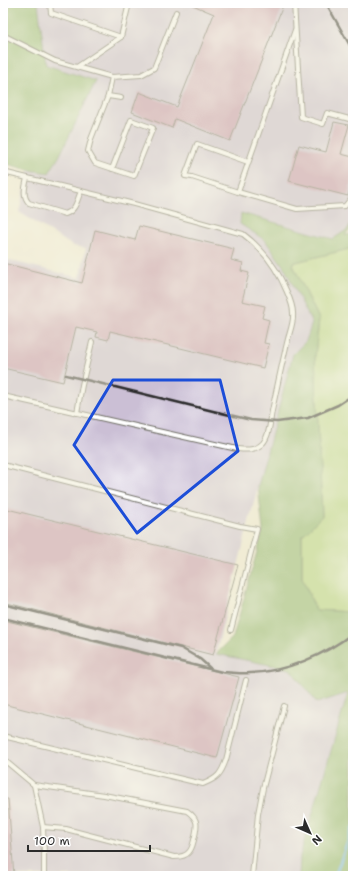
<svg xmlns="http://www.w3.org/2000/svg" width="356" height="879" viewBox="0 0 356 879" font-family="'Shantell Sans',sans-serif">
  <rect width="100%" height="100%" fill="#fff"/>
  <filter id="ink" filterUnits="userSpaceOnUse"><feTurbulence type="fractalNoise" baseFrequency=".025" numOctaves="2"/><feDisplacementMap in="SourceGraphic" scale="8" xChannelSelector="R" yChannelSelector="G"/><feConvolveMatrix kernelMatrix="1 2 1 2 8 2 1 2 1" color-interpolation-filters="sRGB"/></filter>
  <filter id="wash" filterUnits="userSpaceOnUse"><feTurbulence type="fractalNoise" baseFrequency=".012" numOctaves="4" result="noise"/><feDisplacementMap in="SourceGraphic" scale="16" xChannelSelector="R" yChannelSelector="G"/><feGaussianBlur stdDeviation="0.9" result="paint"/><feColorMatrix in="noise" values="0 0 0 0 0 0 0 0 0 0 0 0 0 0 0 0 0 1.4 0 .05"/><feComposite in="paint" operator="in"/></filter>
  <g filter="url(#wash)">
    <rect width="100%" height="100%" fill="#f1ecd5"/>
    <path fill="#cbbfd5" d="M38 3H353V219L348 229 333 239 242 213 240 224 265 240 284 267 312 323 306 341 293 354 259 482 216 653 290 669 317 703 348 692 300 856 299 876H3V259L80 278 86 248 73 246 19 212 29 170 49 173 59 157 96 81 46 65Z"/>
    <path fill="#b3d47c" stroke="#6f8054" d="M353 248V609L350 612 316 610 302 578V536L322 516 315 356 319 319 292 263Z"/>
    <g fill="#8eb66c" stroke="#5c704c">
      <path d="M3 3H38L46 65 96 81 59 157 49 173 29 170 3 163Z"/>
      <path d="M241 213 333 239 348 229 353 219V228L344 235 353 234V248L292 263 319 319 315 356 322 516 302 536V578L316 610 350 612 353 609V876H299L300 856 348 693 317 703 290 669 216 654 233 637 263 530 258 486 293 354 306 341 312 323 284 267 265 240 240 224Z"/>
    </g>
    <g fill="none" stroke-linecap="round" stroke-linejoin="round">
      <path stroke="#7cbef1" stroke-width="2.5" d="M335 876 353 827"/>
    </g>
    <g id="blocks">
      <g fill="#c696af">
        <path d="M188 3H284L230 141 175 119 172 128 132 112 139 92 177 107 214 14Z"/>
        <path d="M334 122 349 125 341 154 353 157V177L348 196 289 181 299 145 326 152Z"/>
        <path d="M139 226 234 249 231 260 243 263 241 271 249 273 242 301 265 306 262 318 269 320 264 343 269 344 263 368 110 331 108 340 96 337 97 332 76 327 63 382 3 368V263L82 283 95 230 135 240Z"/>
        <path d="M3 508 238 565 213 655 3 602Z"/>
        <path d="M3 620 239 677 217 758 3 704Z"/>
        <path d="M3 799H8L14 876H3Z"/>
      </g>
    </g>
  </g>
  <g filter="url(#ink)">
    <use href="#blocks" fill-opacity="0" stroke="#706f66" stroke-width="1"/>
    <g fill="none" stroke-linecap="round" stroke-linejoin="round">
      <defs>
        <g id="lane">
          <path d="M50 3 51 13 121 37"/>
          <path d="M294 3 301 117 323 124 327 113 353 120"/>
          <path d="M295 30 238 192 297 209 345 206 353 196"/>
          <path d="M3 35 55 61 112 77 108 96 91 139 88 151 95 163 134 176 153 128 131 120 112 169"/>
          <path d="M77 67 121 37 129 3"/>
          <path d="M112 77 141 75 154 68 176 12"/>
          <path d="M108 96 121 98"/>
          <path d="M3 172 134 204 243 234C263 249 278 270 287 292 290 299 293 306 293 313 294 322 290 331 288 339 282 363 277 387 272 411 270 421 270 435 263 443 255 451 247 450 237 449L3 396"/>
          <path d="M27 178C25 187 22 196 29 203L65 214C76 211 77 200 81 191"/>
          <path d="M238 192 192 177 185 176 197 144 248 162"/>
          <path d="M77 413 82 385 92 342"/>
          <path d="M3 465 240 526 257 529 231 630"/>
          <path d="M3 736 203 784C218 778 221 774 226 760L246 680"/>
          <path d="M3 759 34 785 43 827 44 855V876"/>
          <path d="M34 785 104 795 187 811C200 820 197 827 194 840 193 844 192 849 189 852 186 856 179 857 174 857L66 829 43 827"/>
          <path d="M252 876 258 814 263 788 284 706"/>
        </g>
      </defs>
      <use href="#lane" stroke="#706f66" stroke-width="6"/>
      <use href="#lane" stroke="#fff" stroke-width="4"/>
      <g stroke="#2b2b2b" stroke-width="2.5">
        <path d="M326 3 353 51"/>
        <path d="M66 375 213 411 251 420 277 422 308 418 338 405 353 395"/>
        <path d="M3 604 181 648 200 659 210 668"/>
        <path d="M3 618 222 672C231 672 241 674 250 673 286 672 325 655 353 633"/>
      </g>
    </g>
  </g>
  <path d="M0 0H356V879H0ZM113 380H220L238 451 137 533 74 445Z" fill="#f1ecd5" fill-opacity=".55" fill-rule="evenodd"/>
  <path fill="none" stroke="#1d4ed8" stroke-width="3" stroke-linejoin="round" d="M113 380H220L238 451 137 533 74 445Z"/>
  <rect width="356" height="879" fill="none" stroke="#fff" stroke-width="16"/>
  <g transform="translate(310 833) rotate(135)" stroke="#ffffff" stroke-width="3" paint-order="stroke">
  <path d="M0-3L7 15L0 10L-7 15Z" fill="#2b2b2b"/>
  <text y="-6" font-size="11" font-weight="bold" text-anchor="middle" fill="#2b2b2b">N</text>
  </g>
  <path d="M28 845v6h122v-6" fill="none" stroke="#2b2b2b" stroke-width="2"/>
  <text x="34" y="845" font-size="12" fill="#2b2b2b" stroke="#ffffff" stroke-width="3" paint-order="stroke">100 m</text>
</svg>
